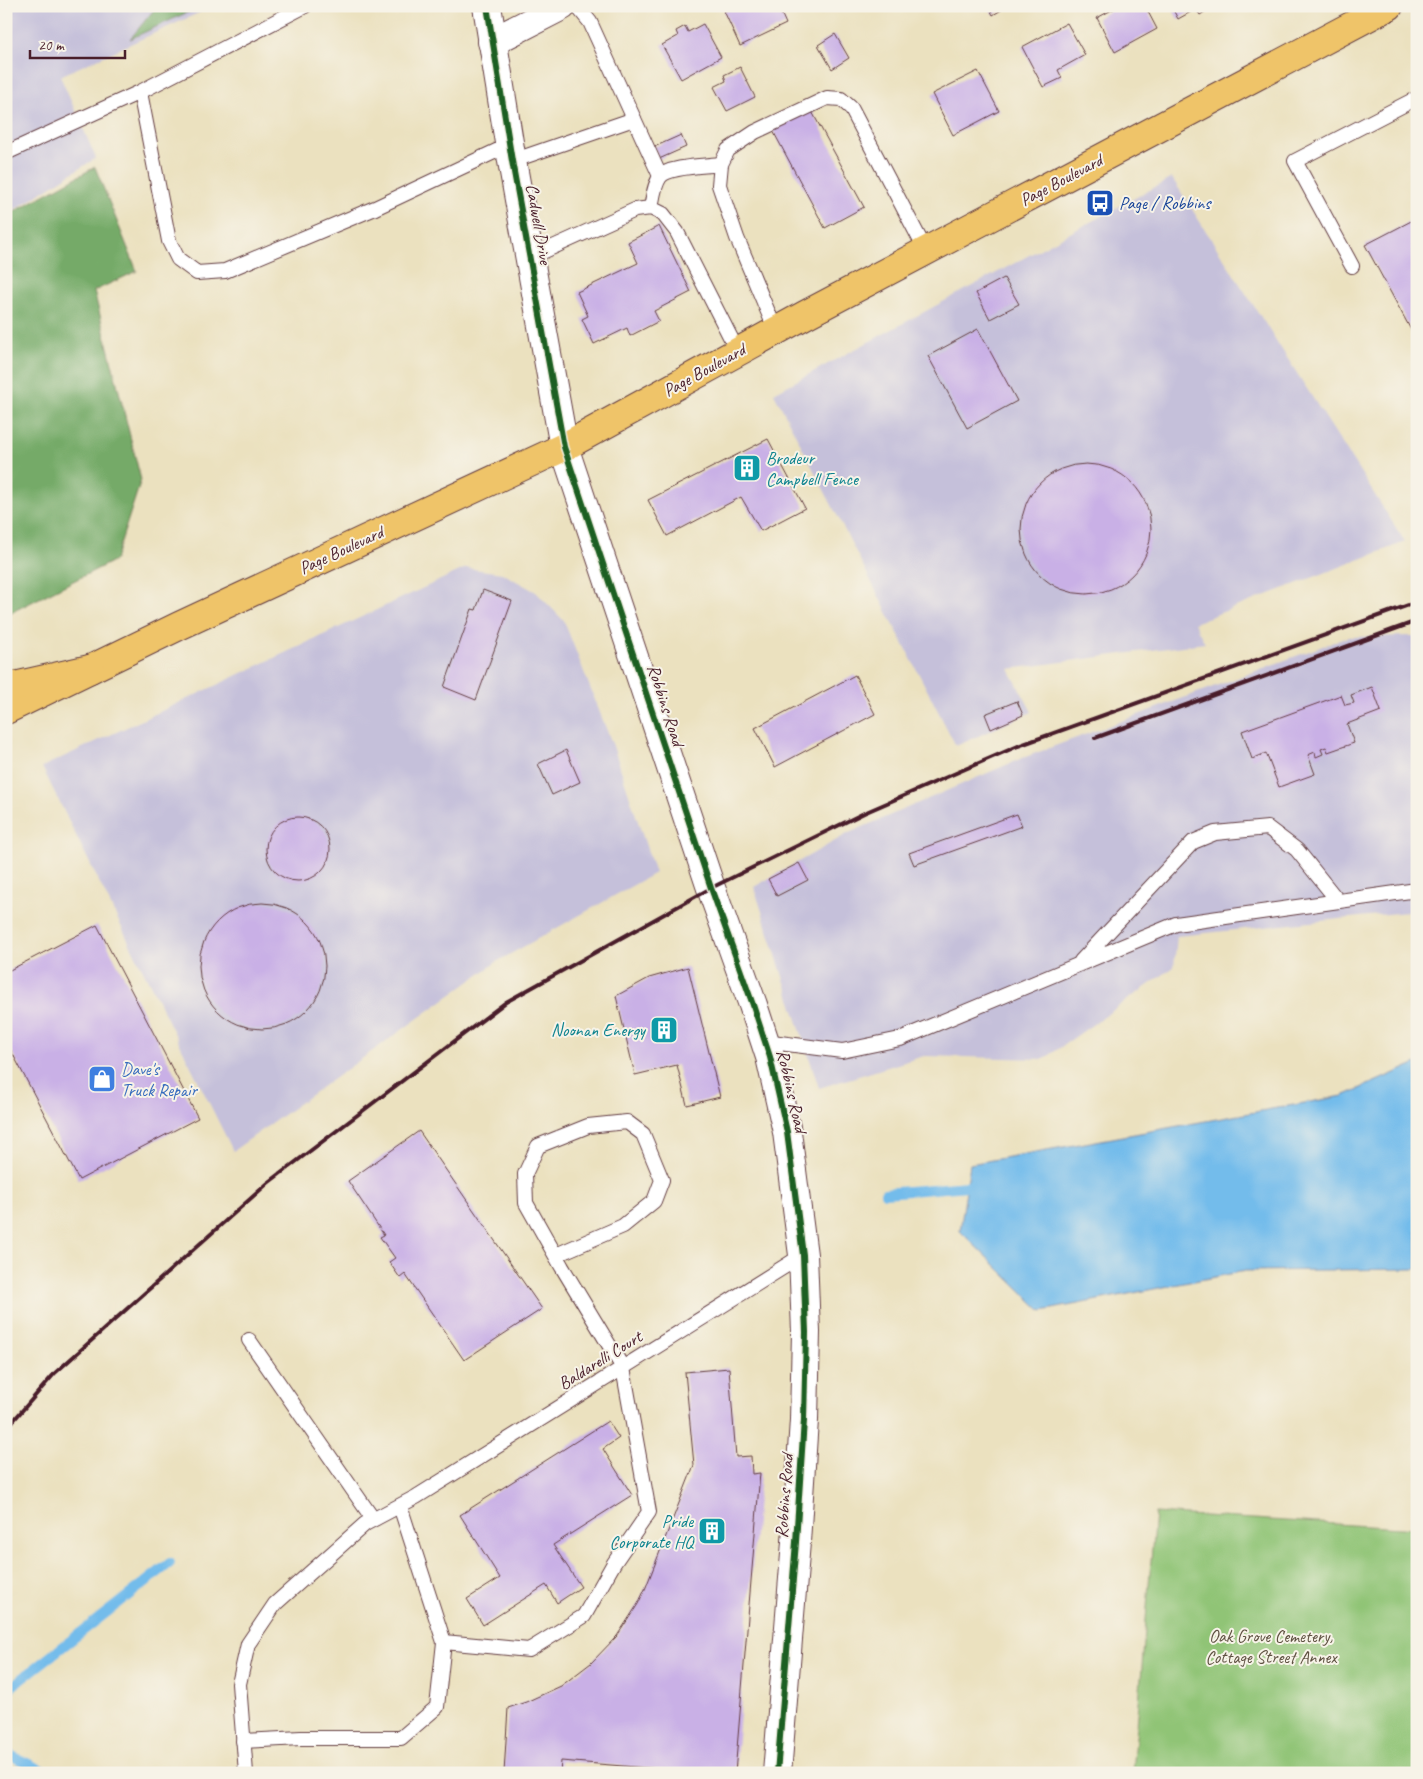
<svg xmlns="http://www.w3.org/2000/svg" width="1423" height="1779" viewBox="0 0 1423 1779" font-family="Caveat,sans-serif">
  <rect width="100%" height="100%" fill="#f7f3e8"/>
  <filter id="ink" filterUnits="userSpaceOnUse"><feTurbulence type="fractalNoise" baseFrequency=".02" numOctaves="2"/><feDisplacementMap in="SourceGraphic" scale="10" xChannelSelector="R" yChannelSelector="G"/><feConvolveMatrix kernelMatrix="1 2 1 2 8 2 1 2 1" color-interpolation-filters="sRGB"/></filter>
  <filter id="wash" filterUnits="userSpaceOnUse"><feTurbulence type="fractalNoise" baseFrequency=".0096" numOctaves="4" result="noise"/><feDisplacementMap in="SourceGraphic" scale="20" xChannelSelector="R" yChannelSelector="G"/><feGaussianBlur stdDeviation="1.12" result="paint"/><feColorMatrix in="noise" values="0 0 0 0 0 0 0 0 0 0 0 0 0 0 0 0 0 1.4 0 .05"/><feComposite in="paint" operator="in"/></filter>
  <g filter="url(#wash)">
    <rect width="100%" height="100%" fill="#ebe1bf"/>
    <g fill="#c5c0da">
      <path d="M6 6H214L60 76 96 158 6 215Z"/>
      <path d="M1172 178 1405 542 1194 623 1205 643 1009 669 1032 712 956 746 774 393Z"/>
      <path d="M466 568 502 573 536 592 564 621 613 746 655 873 498 961 233 1151 42 767Z"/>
      <path d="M1417 636V911L1177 936 1174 967 1044 1059 924 1056 819 1088 754 887 849 833 1020 759 1347 637Z"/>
    </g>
    <path fill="#90c476" stroke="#6d7250" d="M1155 1513 1417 1529V1773H1133Z"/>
    <g fill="#74aa67" stroke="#5f6449">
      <path d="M157 6H201L130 39Z"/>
      <path d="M95 167 137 271 94 291 141 480 115 560 6 615V216Z"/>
    </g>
    <path fill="#73bceb" stroke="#5e6e8b" d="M1417 1063V1269L1245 1271 1042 1311 960 1231 970 1164 1343 1096Z"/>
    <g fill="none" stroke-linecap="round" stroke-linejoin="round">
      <g stroke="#73bceb" stroke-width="10">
        <path d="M885 1193 980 1185"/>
        <path d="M6 1691 170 1563"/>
        <path d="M6 1753 48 1773"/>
      </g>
    </g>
    <g id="blocks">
      <g fill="#c9b0e6">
        <path d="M735 6H778L786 24 740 46 724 11Z"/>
        <path d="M988 6H1008L993 15Z"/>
        <path d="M1119 6H1145L1157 29 1115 52 1097 18Z"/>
        <path d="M1171 6H1204L1206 11 1200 15 1196 9 1178 19Z"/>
        <path d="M1067 23 1085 55 1058 70 1062 78 1043 87 1022 47Z"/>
        <path d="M703 24 721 57 681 79 662 45 678 36 676 31 685 26 688 32Z"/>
        <path d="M835 34 849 58 832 69 818 45Z"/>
        <path d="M740 67 755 97 727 111 714 87 726 81 724 75Z"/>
        <path d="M978 71 999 111 953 135 932 94Z"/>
        <path d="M810 108 864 207 825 228 772 129Z"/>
        <path d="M681 135 686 147 659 159 654 147Z"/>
        <path d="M1417 218V341L1365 245Z"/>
        <path d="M659 226 691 292 654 311 659 321 630 336 627 328 594 344 582 319 588 316 577 292 638 263 628 242Z"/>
        <path d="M1004 278 1019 304 990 319 976 293Z"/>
        <path d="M978 329 1017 401 967 428 928 356Z"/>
        <path d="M768 439 805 508 761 531 741 497 667 536 648 500Z"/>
        <circle cx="1086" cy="529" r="65"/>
        <path d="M483 590 512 601 476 700 444 687 472 609 476 610Z"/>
        <path d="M855 675 875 714 775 767 755 728Z"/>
        <path d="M1372 687 1381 711 1347 724 1354 743 1328 752 1326 747 1321 749 1323 754 1316 757 1315 752 1308 755 1315 774 1279 787 1266 753 1252 759 1242 731 1341 695 1345 705 1354 703 1351 695Z"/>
        <path d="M1017 701 1023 715 991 729 985 714Z"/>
        <path d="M566 750 580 782 552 795 538 764Z"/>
        <path d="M1017 814 1022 826 914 865 909 853Z"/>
        <circle cx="298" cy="849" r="32"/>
        <path d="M799 863 808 880 777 896 768 879Z"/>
        <circle cx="262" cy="966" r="63"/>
        <path d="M97 925 198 1118 79 1180 6 1041V972Z"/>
        <path d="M688 967 720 1097 687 1105 677 1065 635 1075 616 996 649 978Z"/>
        <path d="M419 1131 542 1309 464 1360 405 1274 400 1278 389 1262 395 1258 380 1237 384 1235 348 1181Z"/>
        <path d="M729 1368 736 1457 751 1456 752 1474 760 1473 735 1773H710L561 1761 560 1773H504L508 1708 526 1702 561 1686 591 1663 617 1636 638 1604 646 1587 694 1465 685 1372Z"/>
        <path d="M608 1421 619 1438 603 1449 632 1495 553 1545 581 1587 557 1603 546 1585 483 1625 467 1599 500 1578 460 1515Z"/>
      </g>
    </g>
  </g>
  <g filter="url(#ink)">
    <use href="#blocks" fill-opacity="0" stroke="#623c41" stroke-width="1"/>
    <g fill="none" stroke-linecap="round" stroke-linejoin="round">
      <defs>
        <g id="service">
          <path d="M577 6 590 22 660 176"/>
          <path d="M140 92 169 241 178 259 197 273 225 271 375 208 509 145"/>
          <path d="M6 153 140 92 305 6"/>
          <path d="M512 161 634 119"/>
          <path d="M651 208C653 198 654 185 660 177 668 166 707 166 721 164"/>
          <path d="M529 258 635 210 651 208 663 214 677 232 738 352"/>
          <path d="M1352 266 1295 161 1417 98"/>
          <path d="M776 331 737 238 719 185 721 164 728 150 755 132 827 98 841 99 851 108 926 251"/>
          <path d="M1081 961 1193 842 1215 833 1268 828 1297 850 1338 901"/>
          <path d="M764 1041 842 1051 900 1039 1176 924 1417 890"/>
          <path d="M249 1340 373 1519"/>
          <path d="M444 1642 529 1650 584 1616 614 1563 649 1512 623 1368 562 1267 526 1203 525 1174 538 1146 588 1126 627 1122 643 1134 662 1180 654 1201 623 1226 556 1255"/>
          <path d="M243 1741 301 1738H401L437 1707 444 1642 400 1506"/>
          <path d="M246 1773 239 1684 248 1644 275 1604 365 1524 416 1497 803 1255"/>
        </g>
        <path id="minor" d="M492 42 562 6"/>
        <path id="tertiary" d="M487 6 512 161 564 447 711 888 753 1005 770 1057 787 1132 803 1255 806 1332 804 1420 796 1542 777 1773"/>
        <path id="primary" d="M6 710 179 626 564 447 805 315 1389 6"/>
        <path id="motorway" d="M6 688 90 669"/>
      </defs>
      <use href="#service" stroke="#623c41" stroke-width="16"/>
      <use href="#minor" stroke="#623c41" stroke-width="30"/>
      <use href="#tertiary" stroke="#623c41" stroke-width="30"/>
      <use href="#primary" stroke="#623c41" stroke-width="30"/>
      <use href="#motorway" stroke="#623c41" stroke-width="30"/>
      <use href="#service" stroke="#fff" stroke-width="14"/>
      <use href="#minor" stroke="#fff" stroke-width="28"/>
      <use href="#tertiary" stroke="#fff" stroke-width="28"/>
      <use href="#primary" stroke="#efc469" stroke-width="28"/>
      <use href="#motorway" stroke="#efc469" stroke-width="28"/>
      <g stroke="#4a1f2b" stroke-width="4">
        <path d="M1095 738 1417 621"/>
        <path d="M6 1429 55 1373 268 1183 506 1002 711 888 864 813 1018 746 1417 602"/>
      </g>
      <defs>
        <path id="cycleway" d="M487 6 512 161 564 447 711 888 753 1005 770 1057 787 1132 803 1255 806 1332 804 1420 796 1542 777 1773"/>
      </defs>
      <use href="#cycleway" stroke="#f7f3e8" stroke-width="9"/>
      <use href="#cycleway" stroke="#1b5e20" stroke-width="6"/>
    </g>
  </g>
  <defs>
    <symbol id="bus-square" viewBox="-11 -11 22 22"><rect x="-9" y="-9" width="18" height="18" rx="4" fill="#1a4fb4" stroke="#f7f3e8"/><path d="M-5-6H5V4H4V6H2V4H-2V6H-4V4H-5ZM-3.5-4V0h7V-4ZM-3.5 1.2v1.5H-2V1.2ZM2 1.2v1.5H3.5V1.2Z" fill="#fff"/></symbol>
    <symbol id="building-square" viewBox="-11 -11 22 22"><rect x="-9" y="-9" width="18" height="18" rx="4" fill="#0f9aa8" stroke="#f7f3e8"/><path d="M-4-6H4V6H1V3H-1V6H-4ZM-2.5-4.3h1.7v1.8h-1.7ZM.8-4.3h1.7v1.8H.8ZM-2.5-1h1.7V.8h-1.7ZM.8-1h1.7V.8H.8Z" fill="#fff"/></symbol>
    <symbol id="shop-square" viewBox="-11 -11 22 22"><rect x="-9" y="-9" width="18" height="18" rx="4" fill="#3f7fe0" stroke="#f7f3e8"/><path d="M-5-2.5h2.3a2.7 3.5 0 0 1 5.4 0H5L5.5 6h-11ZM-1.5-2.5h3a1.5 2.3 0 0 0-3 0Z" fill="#fff"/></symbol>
  </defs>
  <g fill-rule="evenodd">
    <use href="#bus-square" x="1084" y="187" width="32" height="32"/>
    <use href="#building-square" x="731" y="452" width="32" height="32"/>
    <use href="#building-square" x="648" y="1014" width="32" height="32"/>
    <use href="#shop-square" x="86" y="1063" width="32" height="32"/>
    <use href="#building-square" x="696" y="1515" width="32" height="32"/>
  </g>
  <g text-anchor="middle" stroke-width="4" stroke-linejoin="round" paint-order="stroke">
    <g font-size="18" fill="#4a1f2b" stroke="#f7f3e8">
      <text transform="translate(1061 180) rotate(-28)" y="6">Page Boulevard</text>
      <text transform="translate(539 224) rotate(80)" y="6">Cadwell Drive</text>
      <text transform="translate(704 370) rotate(-29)" y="6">Page Boulevard</text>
      <text transform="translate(341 550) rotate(-25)" y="6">Page Boulevard</text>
      <text transform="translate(666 705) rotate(72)" y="6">Robbins Road</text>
      <text transform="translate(792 1091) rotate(77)" y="6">Robbins Road</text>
      <text transform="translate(600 1360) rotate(-32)" y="6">Baldarelli Court</text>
      <text transform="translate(784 1496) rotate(-86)" y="6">Robbins Road</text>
    </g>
    <g font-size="18" fill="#164399" stroke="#f7f3e8" text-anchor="start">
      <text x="1119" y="209">Page / Robbins</text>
    </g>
    <g font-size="18" fill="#0d838f" stroke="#f7f3e8" text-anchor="end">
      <text x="766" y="464" text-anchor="start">Brodeur<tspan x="766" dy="21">Campbell Fence</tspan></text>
      <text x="645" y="1036">Noonan Energy</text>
      <text x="693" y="1527">Pride<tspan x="693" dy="21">Corporate HQ</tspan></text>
    </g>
    <g font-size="18" fill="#366cbe" stroke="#f7f3e8" text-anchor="start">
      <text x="121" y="1075">Dave's<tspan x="121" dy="21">Truck Repair</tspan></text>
    </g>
    <g font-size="18" fill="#5f5142" stroke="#f7f3e8">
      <text x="1271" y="1642">Oak Grove Cemetery,<tspan x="1271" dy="21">Cottage Street Annex</tspan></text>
    </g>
  </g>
  <rect width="1423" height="1779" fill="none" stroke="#f7f3e8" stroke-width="25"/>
  <path d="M30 50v8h95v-8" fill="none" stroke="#4a1f2b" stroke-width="2.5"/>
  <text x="38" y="50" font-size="15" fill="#4a1f2b" stroke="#f7f3e8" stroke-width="4" paint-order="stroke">20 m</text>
</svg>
